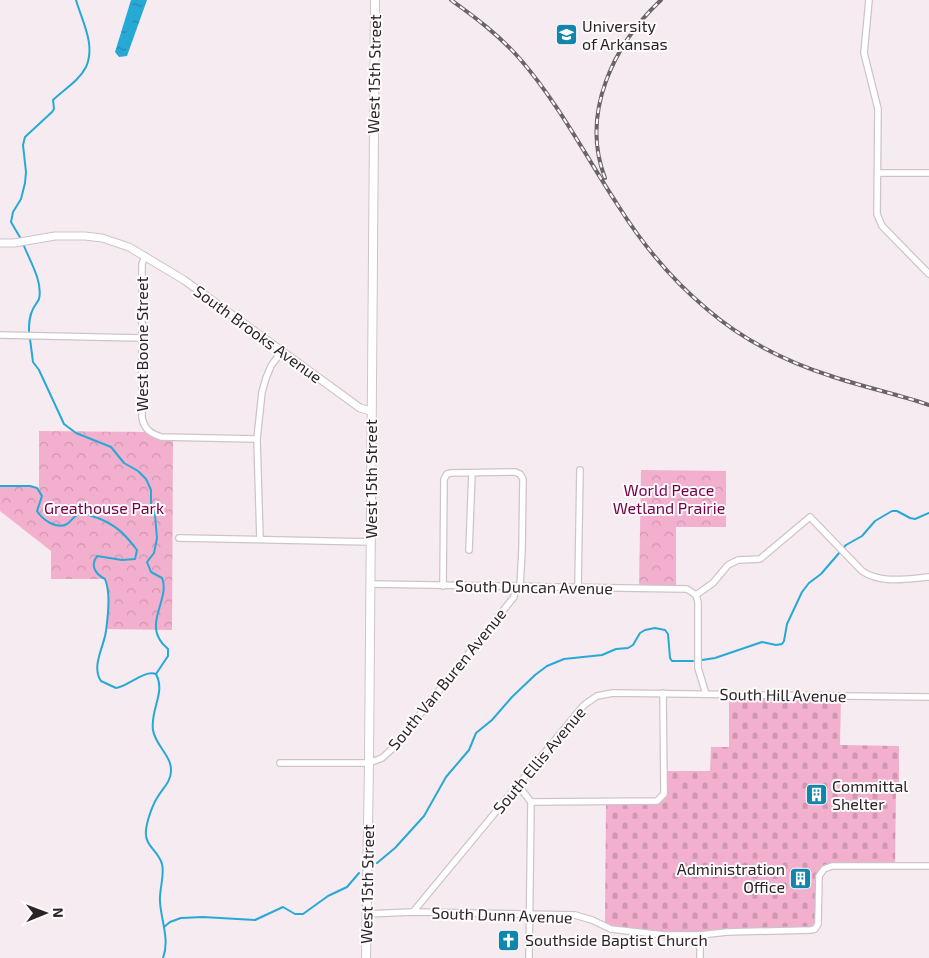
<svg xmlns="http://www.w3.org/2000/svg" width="929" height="958" viewBox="0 0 929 958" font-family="'Exo 2',sans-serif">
  <defs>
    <pattern id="forest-crowns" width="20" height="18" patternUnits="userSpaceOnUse" patternTransform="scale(1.25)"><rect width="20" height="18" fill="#f2b0ce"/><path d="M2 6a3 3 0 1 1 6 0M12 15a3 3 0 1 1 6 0" fill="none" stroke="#d097b1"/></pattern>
    <pattern id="cemetery-stones" width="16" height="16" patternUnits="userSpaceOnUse" patternTransform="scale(1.25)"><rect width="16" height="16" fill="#f2b0ce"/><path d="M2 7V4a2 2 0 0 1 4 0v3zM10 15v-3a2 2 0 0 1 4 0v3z" fill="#d097b1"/></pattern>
    <pattern id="water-ripples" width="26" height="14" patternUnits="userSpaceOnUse" patternTransform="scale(1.25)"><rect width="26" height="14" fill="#27a9d6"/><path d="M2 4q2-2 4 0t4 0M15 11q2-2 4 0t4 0" fill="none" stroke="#2289ae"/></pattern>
  </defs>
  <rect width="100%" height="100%" fill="#f6ebf0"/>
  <g fill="url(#forest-crowns)">
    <path d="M39 431 147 432 173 437 172 630 106 629 108 594 105 579H51V551L0 511V486H30L39 488Z"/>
    <path d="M641 470 726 471V527H676V589L639 588Z"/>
  </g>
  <path fill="url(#cemetery-stones)" d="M729 694 841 696 840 745 899 746V786L896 787 895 866H832L820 872 817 927 677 935 605 926 606 802 661 798 664 771H710L711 747H729Z"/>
  <path fill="url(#water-ripples)" d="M131 0H147L127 56 119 57 115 52Z"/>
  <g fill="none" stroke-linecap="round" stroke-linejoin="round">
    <g stroke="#27a9d6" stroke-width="2">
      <path d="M21 239 11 222 13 212 21 199 25 183 26 172 23 145 25 137 52 112 54 109 53 100C63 90 79 81 86 67 96 45 82 21 76 0"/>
      <path d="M24 246C30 261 43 282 39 299 37 303 35 305 33 309 29 316 29 324 29 332"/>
      <path d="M30 339 33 362 39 370 64 424 76 433 111 447 124 463 138 471 146 479 151 490V505L155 515 157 538 154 553 147 562 151 572 162 578C170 597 147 620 160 640 162 644 165 646 168 649V656L156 674C166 693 150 709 153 730 155 745 172 756 171 771 171 782 162 789 157 798 152 806 147 821 146 830 144 846 158 850 162 864 165 876 159 889 160 902 161 920 170 940 163 958"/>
      <path d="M0 486H30L37 488 42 496 37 511C42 519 56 530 67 524 73 520 75 513 83 513 87 514 93 517 98 518 117 526 124 533 137 550L135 559 122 560 97 556C90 565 95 574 105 579 111 594 108 616 106 631 104 647 91 666 101 681L116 688C129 686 143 670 156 674"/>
      <path d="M702 660 715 658 762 642 776 645 782 644 784 641 787 624 802 592 809 583 821 574 846 545 862 536 875 521 892 511H897L910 518 915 519 929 513"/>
      <path d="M377 863 395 848 424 816 446 777 469 750 476 733 492 720 512 697 535 675 547 666 564 659 602 655 616 649 628 648 633 645 640 633 645 630 655 628 665 630 668 634 670 658 672 661H693"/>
      <path d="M164 927 170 922 181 918 203 917 255 920 283 907 295 914H303L328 896 347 887 359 873"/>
    </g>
    <defs>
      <g id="minor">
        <path d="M869 0 864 53 878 109 877 214 882 226 929 274"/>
        <path d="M878 173H929"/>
        <path d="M145 256 142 264V418C145 430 150 433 161 437L257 439"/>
        <path d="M0 335 141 338"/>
        <path d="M179 538 371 542"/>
        <path d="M260 539 257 439 262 392 266 378 271 366 281 352"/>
        <path d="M469 550 472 473"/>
        <path d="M371 584 687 589 696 595"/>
        <path d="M443 586 444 479 447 474 451 473 515 472 520 474 523 479 522 550 520 587"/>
        <path d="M578 587 580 470"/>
        <path d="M696 595 713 583 728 565 738 560 760 559 810 517 862 571C881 584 907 579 929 577"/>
        <path d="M696 595 698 602V668L706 694"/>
        <path d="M280 763H369L382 758 392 749 514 597 515 587"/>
        <path d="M518 785 531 802 657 801 664 794V789L663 693"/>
        <path d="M413 912 584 705 597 696 613 693 929 697"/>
        <path d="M366 914 413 912 575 915 592 920 611 929 664 935H700L727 932 811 930 815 929 818 924 819 876 824 869 832 866H929"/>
        <path d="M529 958 531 802"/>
        <path d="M700 958V935"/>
      </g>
      <path id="tertiary" d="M0 243H14L55 236H85L102 238 129 247 184 280 360 408 371 411"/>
      <path id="secondary" d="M366 958 369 763 375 0"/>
    </defs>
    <use href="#minor" stroke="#cec4c8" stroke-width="8"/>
    <use href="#tertiary" stroke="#cec4c8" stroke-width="9"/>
    <use href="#secondary" stroke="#cec4c8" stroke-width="10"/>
    <use href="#minor" stroke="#fff" stroke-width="5.5"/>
    <use href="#tertiary" stroke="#fff" stroke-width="7"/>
    <use href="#secondary" stroke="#fff" stroke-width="8"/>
    <defs>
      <g id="rail">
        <path d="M451 0C476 18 500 36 520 59 559 104 586 157 619 207 643 245 673 281 708 310 743 340 787 362 831 376 863 387 897 394 929 405"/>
        <path d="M605 178C580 113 614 44 661 0"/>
      </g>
    </defs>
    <use href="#rail" stroke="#6b6467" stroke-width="4"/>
    <use href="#rail" stroke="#fffbfc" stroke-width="2" stroke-dasharray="5.5" stroke-linecap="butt"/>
  </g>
  <defs>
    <symbol id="university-square" viewBox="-11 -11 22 22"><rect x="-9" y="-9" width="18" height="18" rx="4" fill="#1185ab" stroke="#fffbfc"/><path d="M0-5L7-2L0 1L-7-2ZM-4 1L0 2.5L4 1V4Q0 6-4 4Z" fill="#fff"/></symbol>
    <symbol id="building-square" viewBox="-11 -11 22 22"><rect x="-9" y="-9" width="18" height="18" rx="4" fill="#1185ab" stroke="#fffbfc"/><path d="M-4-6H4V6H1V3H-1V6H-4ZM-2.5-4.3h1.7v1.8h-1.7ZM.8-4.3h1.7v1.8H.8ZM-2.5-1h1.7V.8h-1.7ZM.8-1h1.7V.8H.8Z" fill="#fff"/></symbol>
    <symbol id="church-square" viewBox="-11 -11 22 22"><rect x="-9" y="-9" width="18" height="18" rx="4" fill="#1185ab" stroke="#fffbfc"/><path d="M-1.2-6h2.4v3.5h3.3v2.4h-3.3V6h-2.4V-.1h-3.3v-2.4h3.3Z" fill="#fff"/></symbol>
  </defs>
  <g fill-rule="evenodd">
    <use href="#university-square" x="554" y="22" width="25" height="25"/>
    <use href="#building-square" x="804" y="782" width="25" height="25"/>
    <use href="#building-square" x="788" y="866" width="25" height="25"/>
    <use href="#church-square" x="496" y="928" width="25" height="25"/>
  </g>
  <g text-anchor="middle" stroke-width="4" stroke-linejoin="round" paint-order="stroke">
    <g font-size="16" fill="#292527" stroke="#fffbfc" text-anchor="start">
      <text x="582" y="32">University<tspan x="582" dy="18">of Arkansas</tspan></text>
      <text x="832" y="792">Committal<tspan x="832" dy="18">Shelter</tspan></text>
      <text x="785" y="875" text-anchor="end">Administration<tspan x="785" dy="18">Office</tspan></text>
      <text x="525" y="946">Southside Baptist Church</text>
    </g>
    <g font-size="16" fill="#292527" stroke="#fffbfc">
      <text transform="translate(374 74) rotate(-89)" y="6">West 15th Street</text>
      <text transform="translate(258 334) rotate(36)" y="6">South Brooks Avenue</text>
      <text transform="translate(142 344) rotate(-90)" y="6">West Boone Street</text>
      <text transform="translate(371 479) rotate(-90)" y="6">West 15th Street</text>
      <text transform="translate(534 587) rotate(1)" y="6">South Duncan Avenue</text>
      <text transform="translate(447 679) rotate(-51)" y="6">South Van Buren Avenue</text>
      <text transform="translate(783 695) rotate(1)" y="6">South Hill Avenue</text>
      <text transform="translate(539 760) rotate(-50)" y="6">South Ellis Avenue</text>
      <text transform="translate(367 884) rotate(-89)" y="6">West 15th Street</text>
      <text transform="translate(502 915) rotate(2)" y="6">South Dunn Avenue</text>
    </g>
    <g font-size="16" fill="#730049" stroke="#fffbfc">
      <text x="669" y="496">World Peace<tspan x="669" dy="18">Wetland Prairie</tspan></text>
      <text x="104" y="514">Greathouse Park</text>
    </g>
  </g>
  <g transform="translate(45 913) rotate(89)" stroke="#fffbfc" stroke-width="4" paint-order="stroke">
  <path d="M0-4L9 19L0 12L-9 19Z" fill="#292527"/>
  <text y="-8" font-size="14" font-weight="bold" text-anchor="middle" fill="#292527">N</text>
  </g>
</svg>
